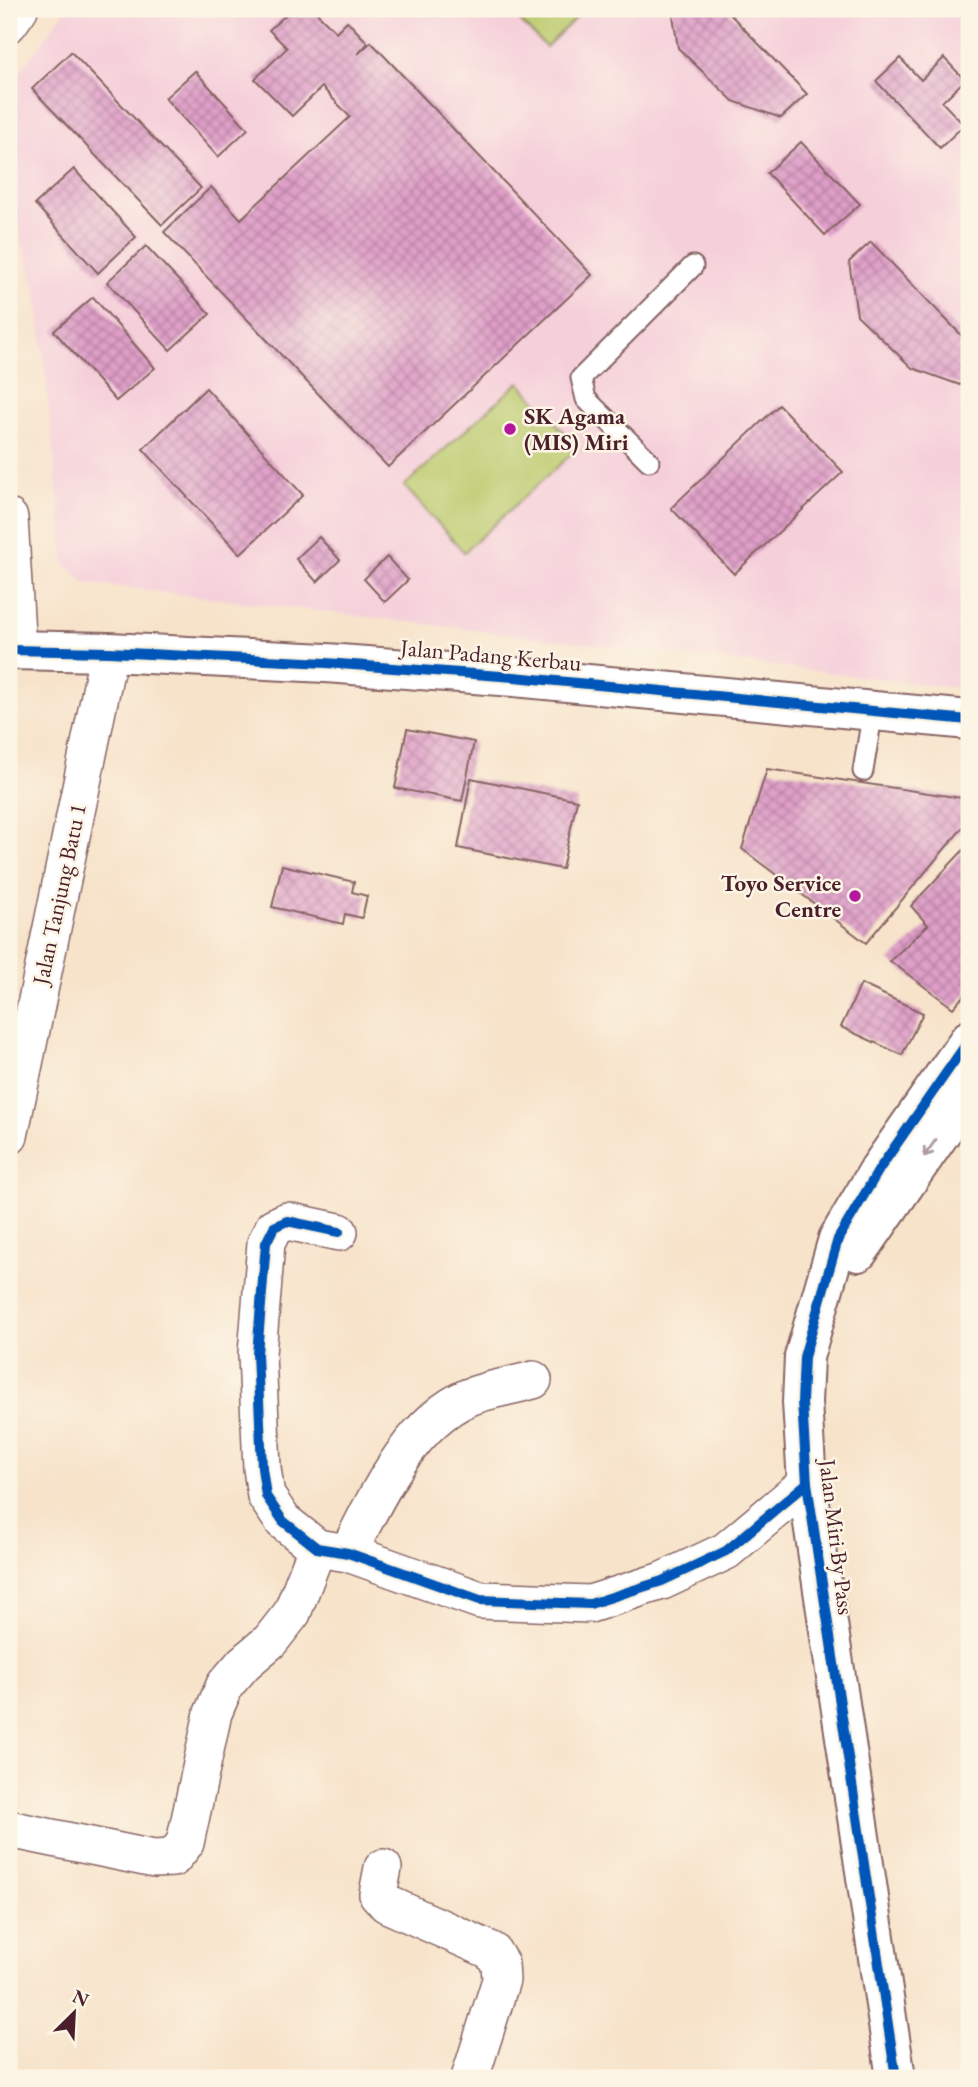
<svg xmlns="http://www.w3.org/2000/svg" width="978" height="2087" viewBox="0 0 978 2087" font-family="'EB Garamond',serif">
  <defs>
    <pattern id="building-cross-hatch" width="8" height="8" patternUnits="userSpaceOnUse" patternTransform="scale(1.75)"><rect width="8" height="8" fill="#df9fc8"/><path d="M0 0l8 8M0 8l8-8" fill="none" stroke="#b781a3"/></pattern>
  </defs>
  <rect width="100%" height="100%" fill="#fcf5e5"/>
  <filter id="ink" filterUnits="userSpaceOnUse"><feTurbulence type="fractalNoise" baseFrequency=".0143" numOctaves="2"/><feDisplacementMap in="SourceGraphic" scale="14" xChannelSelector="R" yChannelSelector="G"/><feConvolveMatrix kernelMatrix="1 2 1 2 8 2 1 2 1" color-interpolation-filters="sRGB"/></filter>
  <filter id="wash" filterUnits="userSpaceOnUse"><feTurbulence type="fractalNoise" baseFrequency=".00686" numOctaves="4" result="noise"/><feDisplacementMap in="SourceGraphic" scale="28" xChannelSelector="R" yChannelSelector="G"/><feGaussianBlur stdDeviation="1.57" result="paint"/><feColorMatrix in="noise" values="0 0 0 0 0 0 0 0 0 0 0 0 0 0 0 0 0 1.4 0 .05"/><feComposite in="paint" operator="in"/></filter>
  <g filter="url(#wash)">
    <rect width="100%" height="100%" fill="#f7e3ca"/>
    <path fill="#f5cfda" d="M66 9H969V153L957 209 969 223V660L966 689 85 583 65 564 37 295 9 196V87Z"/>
    <g fill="#bccb6e" stroke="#83754c" stroke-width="2">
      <path d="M508 9H585L546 47Z"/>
      <path d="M519 382 578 448 464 552 404 486Z"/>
    </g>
    <g id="blocks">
      <g fill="url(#building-cross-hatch)">
        <path d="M292 9H313L336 32 347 21 368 43 358 54 371 42 592 275 388 467 164 232 211 187 241 219 350 117 322 87 292 116 255 79 287 48 269 30Z"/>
        <path d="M672 9H725L807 94 781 118 733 101 678 48Z"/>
        <path d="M71 52 201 188 162 225 32 89Z"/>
        <path d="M900 58 921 80 944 58 965 80 942 102 964 125 940 148 876 81Z"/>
        <path d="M195 71 248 129 218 157 165 98Z"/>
        <path d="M801 142 860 204 825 235 767 173Z"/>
        <path d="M74 169 136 237 98 273 35 204Z"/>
        <path d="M871 242 969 343V377L960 385 912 368 857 315 849 262Z"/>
        <path d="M146 246 210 314 170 350 107 282Z"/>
        <path d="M93 297 155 368 116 401 54 331Z"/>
        <path d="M206 388 303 495 240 554 143 449Z"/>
        <path d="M779 405 843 472 734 574 671 508Z"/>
        <path d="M319 537 340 560 317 582 296 559Z"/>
        <path d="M387 557 408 580 385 602 364 579Z"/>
        <path d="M407 729 474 742 462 801 395 788Z"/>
        <path d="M767 769 969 799V820L866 943 742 849Z"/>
        <path d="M471 778 577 800 562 869 458 848Z"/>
        <path d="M969 844V990L953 1008 890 961 928 925 911 906Z"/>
        <path d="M282 865 354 882 352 892 367 896 362 918 345 914 343 924 272 907Z"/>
        <path d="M861 984 923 1013 902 1055 841 1027Z"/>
      </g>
    </g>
  </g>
  <g filter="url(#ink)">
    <use href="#blocks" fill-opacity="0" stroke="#876463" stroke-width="2"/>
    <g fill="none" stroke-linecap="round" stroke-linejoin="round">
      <defs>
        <g id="service">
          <path d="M649 461 586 399 581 378 693 266"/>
          <path d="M863 771 873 710"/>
        </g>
        <g id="minor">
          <path d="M9 23 19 9"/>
          <path d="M9 518 17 650"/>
          <path d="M9 1136 109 652"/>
          <path d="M339 1232 287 1221 274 1227 266 1243 257 1354 262 1468 266 1496 283 1521 317 1548 348 1553 480 1600 590 1604 662 1581 726 1551 807 1483"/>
          <path d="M348 1553C376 1498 410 1422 469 1397 489 1389 512 1386 533 1380"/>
          <path d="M9 1829 154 1859 173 1858 185 1843 213 1713 225 1685 244 1663 270 1641 292 1613 317 1548"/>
          <path d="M383 1868 378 1894 387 1904 492 1951 500 1964 501 1980 470 2078"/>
        </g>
        <g id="tertiary">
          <path d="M9 650 109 652 326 663 514 677 969 720"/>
          <path d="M858 1252 969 1092"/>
          <path d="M896 2078 807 1483 802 1402 804 1357 838 1239 880 1168 969 1040"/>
        </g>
      </defs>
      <use href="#service" stroke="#876463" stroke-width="23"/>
      <use href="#minor" stroke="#876463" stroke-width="40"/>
      <use href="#tertiary" stroke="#876463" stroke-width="42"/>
      <use href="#service" stroke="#fff" stroke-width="19"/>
      <use href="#minor" stroke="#fff" stroke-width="37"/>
      <use href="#tertiary" stroke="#fff" stroke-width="38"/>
      <defs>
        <g id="cycleway">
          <path d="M9 650 109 652 326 663 514 677 969 720"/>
          <path d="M339 1232 287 1221 274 1227 266 1243 257 1354 262 1468 266 1496 283 1521 317 1548 348 1553 480 1600 590 1604 662 1581 726 1551 807 1483"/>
          <path d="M896 2078 807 1483 802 1402 804 1357 838 1239 880 1168 969 1040"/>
        </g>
      </defs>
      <use href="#cycleway" stroke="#fcf5e5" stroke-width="15"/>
      <use href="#cycleway" stroke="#0057b8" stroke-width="10"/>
    </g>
    <defs><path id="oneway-shaft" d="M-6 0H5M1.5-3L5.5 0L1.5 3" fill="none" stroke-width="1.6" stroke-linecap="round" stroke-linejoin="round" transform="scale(1.75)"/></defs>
    <use stroke="#ae9aa0" href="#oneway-shaft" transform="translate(930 1148) rotate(125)"/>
  </g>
  <g fill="#b5179e" stroke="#fcf5e5" stroke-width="2.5">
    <circle cx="510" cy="429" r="7"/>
    <circle cx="855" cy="896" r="7"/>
  </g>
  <g text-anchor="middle" stroke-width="5" stroke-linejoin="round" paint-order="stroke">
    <g font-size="23" font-weight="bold" fill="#4a1f2b" stroke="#fcf5e5" text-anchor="start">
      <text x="524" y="424">SK Agama<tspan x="524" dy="26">(MIS) Miri</tspan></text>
      <text x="841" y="891" text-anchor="end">Toyo Service<tspan x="841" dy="26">Centre</tspan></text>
    </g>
    <g font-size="23" fill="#4a1f2b" stroke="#fcf5e5">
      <text transform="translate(491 655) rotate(5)" y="8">Jalan Padang Kerbau</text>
      <text transform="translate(59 894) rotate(-78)" y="8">Jalan Tanjung Batu 1</text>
      <text transform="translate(837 1537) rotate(83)" y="8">Jalan Miri By Pass</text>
    </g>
  </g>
  <rect width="978" height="2087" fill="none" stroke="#fcf5e5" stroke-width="35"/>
  <g transform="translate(74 2013) rotate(24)" stroke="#fcf5e5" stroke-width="5" paint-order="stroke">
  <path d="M0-5L12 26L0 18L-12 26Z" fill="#4a1f2b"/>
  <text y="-10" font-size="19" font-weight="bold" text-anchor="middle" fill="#4a1f2b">N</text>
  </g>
</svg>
